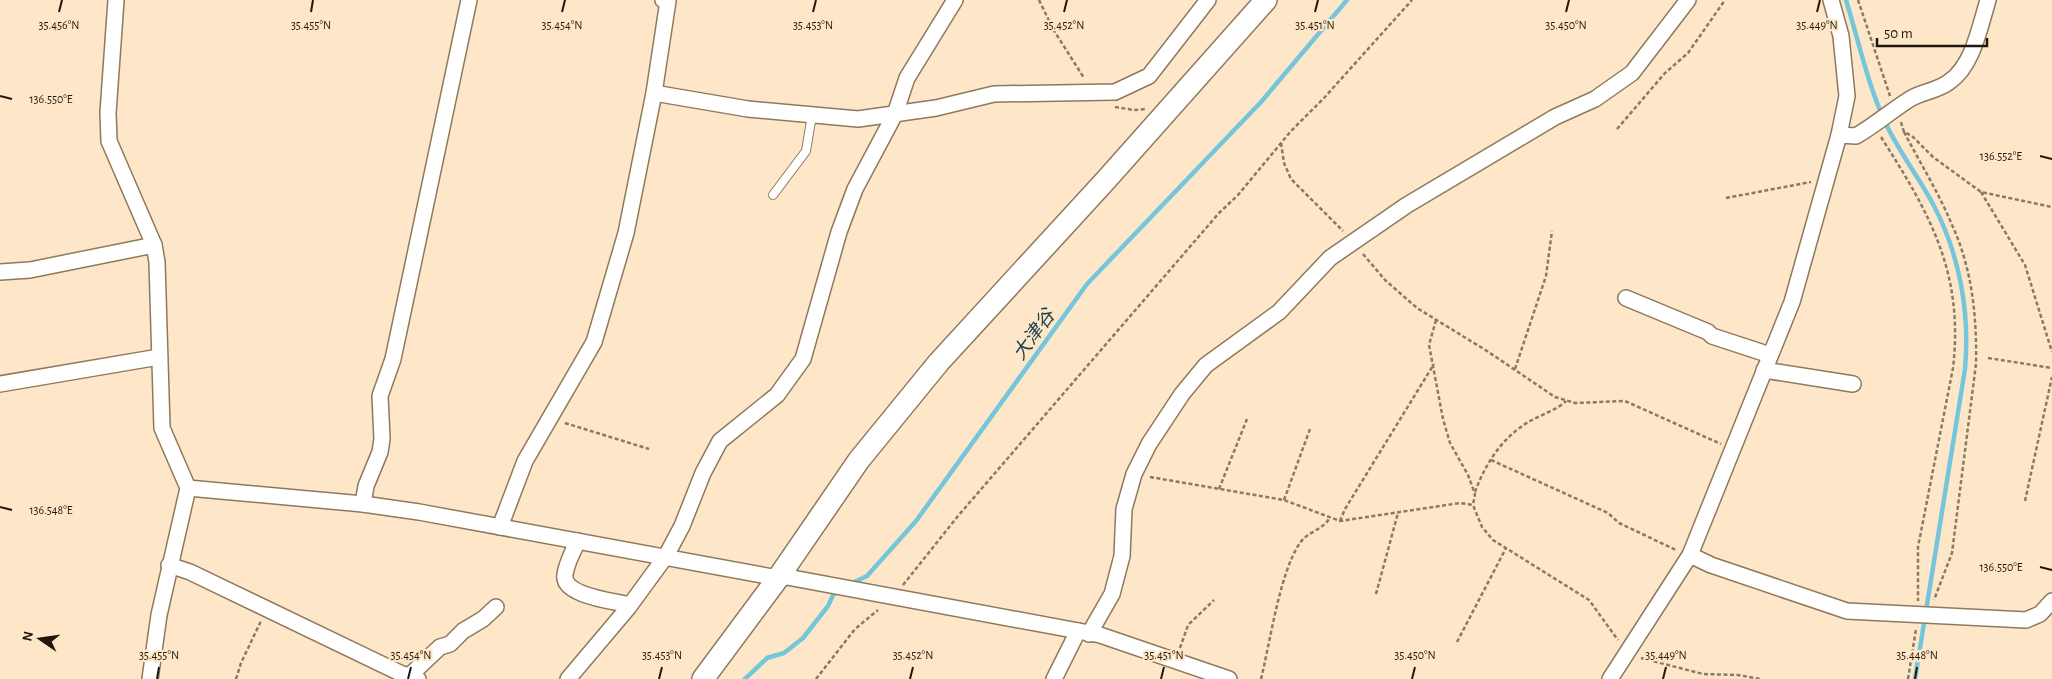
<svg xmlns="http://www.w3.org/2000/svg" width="2052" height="679" viewBox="0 0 2052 679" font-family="'Alegreya Sans','Noto Sans JP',sans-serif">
  <rect width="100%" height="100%" fill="#fee7c8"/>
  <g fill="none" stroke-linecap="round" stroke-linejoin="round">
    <g stroke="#75c5db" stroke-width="4.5">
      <path d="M1846 0C1859 42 1868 87 1887 126 1900 153 1919 178 1933 204 1960 255 1970 313 1965 369L1915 679"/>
      <path d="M848 585 867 576 916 521 1087 284 1261 102 1347 0"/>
      <path d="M745 679 767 658 784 653 803 638 828 606 833 595 840 590"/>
    </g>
    <defs>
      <path id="lane" d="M773 195 806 151 812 115"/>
      <g id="street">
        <path d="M116 0 108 113 109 141 154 245 157 262 162 428 188 488 159 615 150 679"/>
        <path d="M654 93 748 109 858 119 936 108 994 94 1115 92 1149 76 1208 0"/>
        <path d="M1839 135 1856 136C1875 125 1891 111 1910 99 1921 92 1937 91 1949 82 1973 66 1980 26 1988 0"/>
        <path d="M0 272 30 270 154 245"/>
        <path d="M1626 298 1708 332 1712 336 1770 355"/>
        <path d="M1764 370 1853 384"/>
        <path d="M0 384 159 357"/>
        <path d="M188 488 363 504 419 512 778 578 787 577 1100 635 1229 679"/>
        <path d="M363 504 366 486 380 452 382 439 380 396 393 359 469 0"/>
        <path d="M500 527 525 461 594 342 626 233 654 93 668 1 663 0"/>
        <path d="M578 541C573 551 567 562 565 574 561 596 614 601 630 605"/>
        <path d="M1690 555 1711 565 1847 611 2026 620 2040 614 2052 601"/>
        <path d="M169 565 190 572 400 673 418 679"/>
        <path d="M1089 634 1112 594 1122 556 1124 509 1134 474 1149 444 1182 394 1206 365 1279 312 1330 258 1407 205 1555 117 1595 99 1632 73 1688 0"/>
        <path d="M406 679 440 647 450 644 463 631 483 619 496 607"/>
        <path d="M568 679 628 608 666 556 682 526 703 473 720 441 777 395 803 359 839 232 855 189 895 114 907 78 955 0"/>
        <path d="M1054 679 1078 631"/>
        <path d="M1610 679 1690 555 1792 302 1839 135 1847 96 1841 36 1831 0"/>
      </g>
      <path id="secondary" d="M703 679 778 578 859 460 939 362 1106 180 1266 0"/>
    </defs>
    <use href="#lane" stroke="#8e795d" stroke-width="10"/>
    <use href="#street" stroke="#8e795d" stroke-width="18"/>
    <use href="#secondary" stroke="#8e795d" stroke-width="24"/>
    <g stroke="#897a65" stroke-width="2.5" stroke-dasharray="4 2.5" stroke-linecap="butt">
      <path d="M1039 0 1053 29 1084 78"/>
      <path d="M1858 0 1890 96"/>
      <path d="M1115 107 1134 110 1146 109"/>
      <path d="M1901 122 1904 132 1912 136 1933 157 1981 192 2052 207"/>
      <path d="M1617 129 1665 73 1688 53 1725 0"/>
      <path d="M1904 132C1920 163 1939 193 1952 225 1972 268 1977 317 1976 364L1952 553 1934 600"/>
      <path d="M1881 137C1930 214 1964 273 1953 368L1918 547V601"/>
      <path d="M1281 143 1284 163 1291 179 1343 231"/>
      <path d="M1981 192 2025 265 2052 352"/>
      <path d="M1726 198 1811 182"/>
      <path d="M1363 254 1385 280 1417 308 1487 351 1555 397 1575 403 1625 401 1721 444"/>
      <path d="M1436 320 1429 345 1443 419 1450 443 1468 475 1475 494 1473 505"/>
      <path d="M1988 358 2052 368"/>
      <path d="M1515 369 1546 276 1552 231"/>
      <path d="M565 423 649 449"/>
      <path d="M1491 460 1608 513 1619 523 1676 550"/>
      <path d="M1150 477 1284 500 1340 521 1460 503 1473 505 1482 527 1493 540 1589 600 1618 640"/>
      <path d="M1219 489 1247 419"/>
      <path d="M1475 492C1486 462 1504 435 1532 420 1543 414 1558 409 1566 401"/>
      <path d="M1284 500 1310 429"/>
      <path d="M2025 501 2052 377"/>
      <path d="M1340 521 1345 509 1434 364"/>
      <path d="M903 585 958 516 1219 213 1238 195 1291 131 1324 98 1412 0"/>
      <path d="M1376 594 1398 513"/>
      <path d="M1457 642 1506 548"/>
      <path d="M1180 648 1188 625 1214 600"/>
      <path d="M1641 658 1703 674 1738 675 1760 679"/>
      <path d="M236 679 241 663 261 621"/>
      <path d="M816 679 855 629 878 610"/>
      <path d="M1261 679C1270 643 1280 571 1300 543 1307 532 1322 530 1329 519"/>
      <path d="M1908 679 1916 629"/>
    </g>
    <use href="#lane" stroke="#fff" stroke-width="8"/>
    <use href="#street" stroke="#fff" stroke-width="15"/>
    <use href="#secondary" stroke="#fff" stroke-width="21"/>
  </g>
  <path fill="none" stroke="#20180d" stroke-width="2" d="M59 12 62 0M311 12 313 0M562 12 565 0M813 12 816 0M1064 12 1067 0M1315 12 1318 0M1566 12 1569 0M1817 12 1820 0M0 96 12 99M2040 156 2052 159M0 507 12 510M2040 567 2052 570M157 679 159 667M408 679 411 667M659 679 662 667M910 679 913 667M1161 679 1164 667M1412 679 1415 667M1663 679 1666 667M1915 679 1917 667"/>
  <g text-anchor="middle" stroke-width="4.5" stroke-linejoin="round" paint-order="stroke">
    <g font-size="19" font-style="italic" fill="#1c414b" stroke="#fee7c8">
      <text transform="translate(1033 334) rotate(-54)" y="7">大津谷</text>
    </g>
  </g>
  <g font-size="12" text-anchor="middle" fill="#20180d" stroke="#fee7c8" stroke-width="4.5" stroke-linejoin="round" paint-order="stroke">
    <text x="59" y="29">35.456°N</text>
    <text x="311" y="29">35.455°N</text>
    <text x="562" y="29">35.454°N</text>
    <text x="813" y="29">35.453°N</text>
    <text x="1064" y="29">35.452°N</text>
    <text x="1566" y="29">35.450°N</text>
    <text x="1817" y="29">35.449°N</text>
    <text x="1315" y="29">35.451°N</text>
    <text x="51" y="103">136.550°E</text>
    <text x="2001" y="160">136.552°E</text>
    <text x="51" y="514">136.548°E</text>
    <text x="2001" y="571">136.550°E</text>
    <text x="159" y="659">35.455°N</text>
    <text x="411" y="659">35.454°N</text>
    <text x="662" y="659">35.453°N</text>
    <text x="913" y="659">35.452°N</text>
    <text x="1164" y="659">35.451°N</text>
    <text x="1415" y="659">35.450°N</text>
    <text x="1666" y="659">35.449°N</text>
    <text x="1917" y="659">35.448°N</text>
  </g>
  <g transform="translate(40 639) rotate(283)" stroke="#fee7c8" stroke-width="4" paint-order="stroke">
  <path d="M0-4L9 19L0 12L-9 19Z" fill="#20180d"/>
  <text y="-8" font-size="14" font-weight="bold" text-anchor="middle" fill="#20180d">N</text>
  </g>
  <path d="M1877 38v8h110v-8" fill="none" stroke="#20180d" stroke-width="2.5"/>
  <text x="1884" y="38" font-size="15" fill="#20180d" stroke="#fee7c8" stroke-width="4" paint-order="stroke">50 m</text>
</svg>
